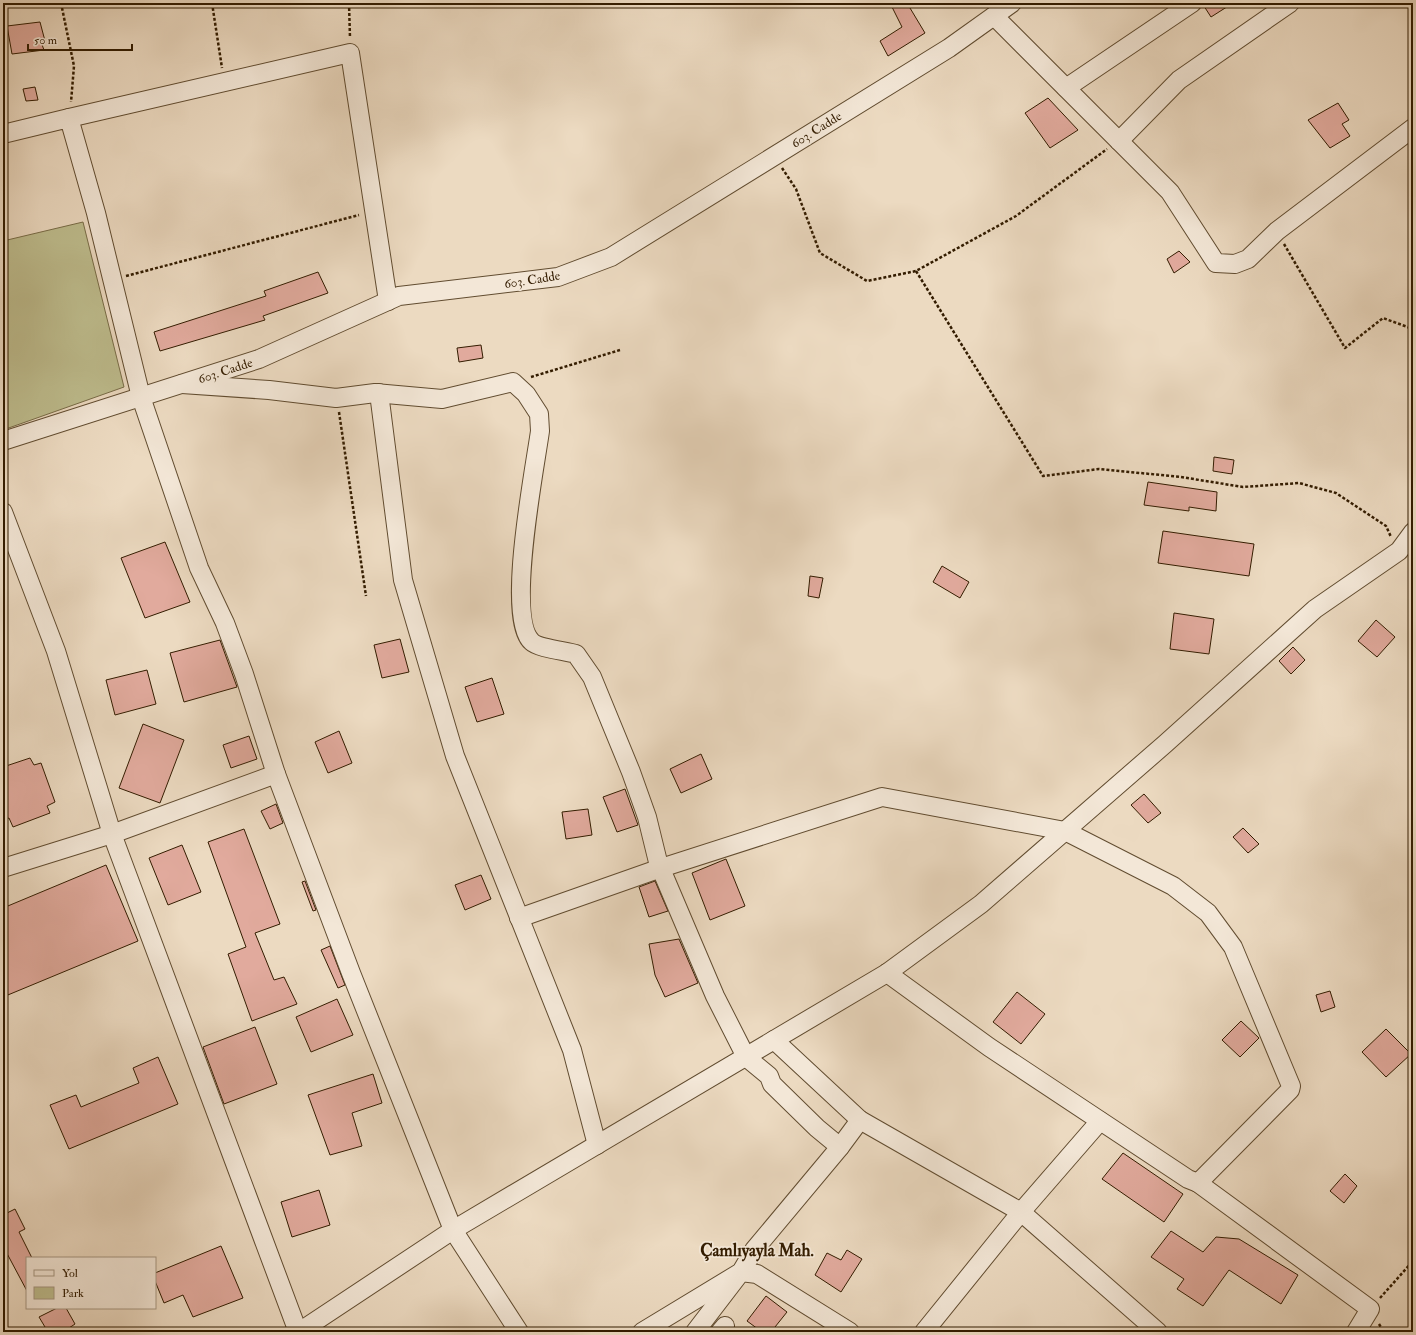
<svg xmlns="http://www.w3.org/2000/svg" width="1416" height="1335" viewBox="0 0 1416 1335" font-family="'IM FELL Double Pica',serif">
  <rect width="100%" height="100%" fill="#ecdac1"/>
  <filter id="stains"><feTurbulence type="fractalNoise" baseFrequency=".005" numOctaves="4"/><feColorMatrix values="0 0 0 0 .2 0 0 0 0 .09 0 0 0 0 .02 0 0 0 .5 -.17"/></filter>
  <radialGradient id="worn" r=".72"><stop offset=".6" stop-color="#630" stop-opacity="0"/><stop offset="1" stop-color="#630" stop-opacity=".3"/></radialGradient>
  <path fill="#bebd8e" stroke="#786c47" d="M83 222 124 387 3 430V241Z"/>
  <g fill="#e1aa9d" stroke="#331c00">
    <path d="M890 3H907L925 33 888 56 880 41 902 27Z"/>
    <path d="M1202 3H1233L1211 17Z"/>
    <path d="M40 22 45 41 41 42 44 50 12 54 7 26Z"/>
    <path d="M35 87 38 100 26 101 23 89Z"/>
    <path d="M1048 98 1078 130 1050 148 1025 113Z"/>
    <path d="M1338 103 1349 120 1342 124 1350 136 1330 148 1308 120Z"/>
    <path d="M1179 251 1190 262 1174 273 1167 259Z"/>
    <path d="M318 272 328 293 263 316 265 320 160 351 154 332 266 296 264 291Z"/>
    <path d="M481 345 483 358 459 362 457 348Z"/>
    <path d="M1214 457 1234 460 1232 474 1213 471Z"/>
    <path d="M1148 482 1217 492 1216 511 1189 507V511L1144 505Z"/>
    <path d="M1163 531 1254 544 1249 576 1158 563Z"/>
    <path d="M165 542 190 602 145 618 121 558Z"/>
    <path d="M942 566 969 582 960 598 933 582Z"/>
    <path d="M810 576 823 578 819 598 808 596Z"/>
    <path d="M1174 613 1214 619 1209 654 1170 649Z"/>
    <path d="M1376 620 1395 637 1377 657 1358 641Z"/>
    <path d="M400 639 409 672 382 678 374 645Z"/>
    <path d="M220 640 237 687 184 702 170 653Z"/>
    <path d="M1293 647 1305 660 1291 674 1279 661Z"/>
    <path d="M147 670 156 704 115 715 106 680Z"/>
    <path d="M492 678 504 714 477 722 465 687Z"/>
    <path d="M143 724 184 740 160 803 119 788Z"/>
    <path d="M339 731 352 763 328 773 315 742Z"/>
    <path d="M249 736 257 759 231 768 223 745Z"/>
    <path d="M701 754 712 779 681 793 670 769Z"/>
    <path d="M30 758 34 765 41 763 55 802 47 806 50 813 13 827 9 818 3 820V767Z"/>
    <path d="M625 789 638 825 617 832 603 797Z"/>
    <path d="M1144 794 1161 813 1148 823 1131 805Z"/>
    <path d="M276 804 283 823 270 829 261 811Z"/>
    <path d="M588 809 592 835 566 839 562 812Z"/>
    <path d="M1243 828 1259 844 1248 853 1233 837Z"/>
    <path d="M244 829 280 924 255 933 274 980 284 977 297 1004 252 1021 228 954 246 947 208 842Z"/>
    <path d="M182 845 201 892 168 905 149 858Z"/>
    <path d="M726 859 745 906 710 920 692 873Z"/>
    <path d="M106 865 138 941 3 997V908Z"/>
    <path d="M481 875 491 899 465 910 455 885Z"/>
    <path d="M305 881 316 910 313 911 302 882Z"/>
    <path d="M655 881 668 911 649 917 639 887Z"/>
    <path d="M679 939 698 983 665 997 655 975 649 944Z"/>
    <path d="M330 946 345 985 338 988 321 950Z"/>
    <path d="M1330 991 1335 1007 1321 1012 1316 995Z"/>
    <path d="M1017 992 1045 1014 1021 1044 993 1022Z"/>
    <path d="M337 999 353 1035 311 1052 296 1017Z"/>
    <path d="M1241 1021 1259 1038 1240 1057 1222 1040Z"/>
    <path d="M255 1027 277 1084 224 1104 203 1047Z"/>
    <path d="M1386 1029 1411 1054 1386 1077 1362 1052Z"/>
    <path d="M158 1057 178 1104 69 1149 50 1105 76 1095 81 1107 139 1083 133 1068Z"/>
    <path d="M373 1074 382 1103 352 1113 362 1146 330 1155 308 1095Z"/>
    <path d="M1123 1153 1183 1194 1164 1222 1102 1179Z"/>
    <path d="M1345 1174 1357 1186 1344 1203 1330 1191Z"/>
    <path d="M319 1190 330 1225 292 1237 281 1202Z"/>
    <path d="M15 1209 25 1229 19 1232 32 1258H27V1291L3 1246V1215Z"/>
    <path d="M1171 1231 1203 1252 1216 1237 1239 1239 1298 1275 1281 1304 1229 1270 1203 1306 1177 1289 1184 1279 1151 1257Z"/>
    <path d="M221 1246 243 1298 193 1317 183 1295 164 1303 155 1281V1273Z"/>
    <path d="M847 1250 862 1259 841 1292 815 1275 827 1253 841 1260Z"/>
    <path d="M766 1296 787 1312 771 1332H762L747 1321Z"/>
    <path d="M57 1308H66L75 1324 69 1328 71 1332H48L39 1317Z"/>
  </g>
  <g fill="none" stroke-linecap="round" stroke-linejoin="round">
    <defs>
      <g id="minor">
        <path d="M994 16 1170 192 1216 263 1235 264 1248 259 1277 231 1413 128"/>
        <path d="M1066 88 1192 3"/>
        <path d="M69 118 350 53 388 301"/>
        <path d="M3 134 69 118 96 213 141 397 199 568 225 623 244 674 276 774 351 973 453 1230 519 1332"/>
        <path d="M1119 141 1179 80 1290 3"/>
        <path d="M182 384 269 390 336 398 375 393 442 399 513 382 526 394 539 414 540 431C535 468 505 619 532 642 538 648 566 651 576 654L592 677 631 772 647 817 658 862 715 996 746 1057 769 1076 772 1084 817 1128 840 1147"/>
        <path d="M379 393 403 580 455 756 572 1050 597 1145"/>
        <path d="M3 441 259 359 399 296 558 277 611 257 949 48 1012 3"/>
        <path d="M3 512 56 651 112 834 298 1332"/>
        <path d="M3 868 112 834 276 774"/>
        <path d="M519 918 661 868 882 797 1065 831 1173 886 1208 913 1233 947 1291 1086 1290 1090 1198 1183 1188 1179 989 1047 887 973"/>
        <path d="M860 1120 1021 1212 1100 1121"/>
        <path d="M1198 1183 1370 1309 1356 1332"/>
        <path d="M299 1332 453 1230 887 973 981 904 1165 744 1315 609 1399 551 1413 532"/>
        <path d="M642 1332 741 1272 754 1250 840 1147 860 1120 774 1040"/>
        <path d="M695 1332 741 1272 757 1274 850 1332"/>
        <path d="M720 1332 725 1326"/>
        <path d="M924 1332 1021 1212 1158 1332"/>
      </g>
    </defs>
    <use href="#minor" stroke="#614c30" stroke-width="20"/>
    <g stroke="#331c00" stroke-width="2.5" stroke-dasharray="3 2" stroke-linecap="butt">
      <path d="M61 3 74 66 71 102"/>
      <path d="M212 3 222 68"/>
      <path d="M349 3 350 38"/>
      <path d="M782 168 796 189 820 253 867 281 916 271 1016 216 1107 149"/>
      <path d="M1284 244 1345 348 1383 318 1413 329"/>
      <path d="M916 271 1043 476 1099 469 1181 477 1243 487 1299 483 1336 493 1386 526 1391 537"/>
      <path d="M126 276 359 215"/>
      <path d="M531 377 620 350"/>
      <path d="M339 412 366 596"/>
      <path d="M1380 1298 1413 1261"/>
      <path d="M1379 1324 1384 1332"/>
    </g>
    <use href="#minor" stroke="#f3e7d7" stroke-width="18"/>
  </g>
  <g text-anchor="middle" stroke-width="3.5" stroke-linejoin="round" paint-order="stroke">
    <g font-size="13" fill="#331c00" stroke="#f3e7d7">
      <text transform="translate(816 129) rotate(-32)" y="5">603. Cadde</text>
      <text transform="translate(532 279) rotate(-9)" y="5">603. Cadde</text>
      <text transform="translate(225 370) rotate(-18)" y="5">603. Cadde</text>
    </g>
    <g font-size="17" font-weight="bold" fill="#331c00" stroke="#f3e7d7">
      <text x="757" y="1256">Çamlıyayla Mah.</text>
    </g>
  </g>
  <rect width="1416" height="1335" fill="none" stroke="#ecdac1" stroke-width="16"/>
  <rect x="4" y="4" width="1408" height="1327" fill="none" stroke="#331c00" stroke-width="2"/>
  <rect x="8" y="8" width="1400" height="1319" fill="none" stroke="#331c00"/>
  <rect x="26" y="1257" width="130" height="52" fill="#f3e7d7" stroke="#a69681"/>
  <rect x="34" y="1270" width="20" height="6" fill="#f3e7d7" stroke="#a69681"/>
  <text x="62" y="1277" font-size="12" fill="#331c00">Yol</text>
  <rect x="34" y="1287" width="20" height="12" fill="#bebd8e" stroke="#a69681"/>
  <text x="62" y="1297" font-size="12" fill="#331c00">Park</text>
  <path d="M28 44v6h104v-6" fill="none" stroke="#331c00" stroke-width="2"/>
  <text x="34" y="44" font-size="12" fill="#331c00" stroke="#f3e7d7" stroke-width="3" paint-order="stroke">50 m</text>
  <rect width="100%" height="100%" filter="url(#stains)"/>
  <rect width="100%" height="100%" fill="url(#worn)"/>
</svg>
